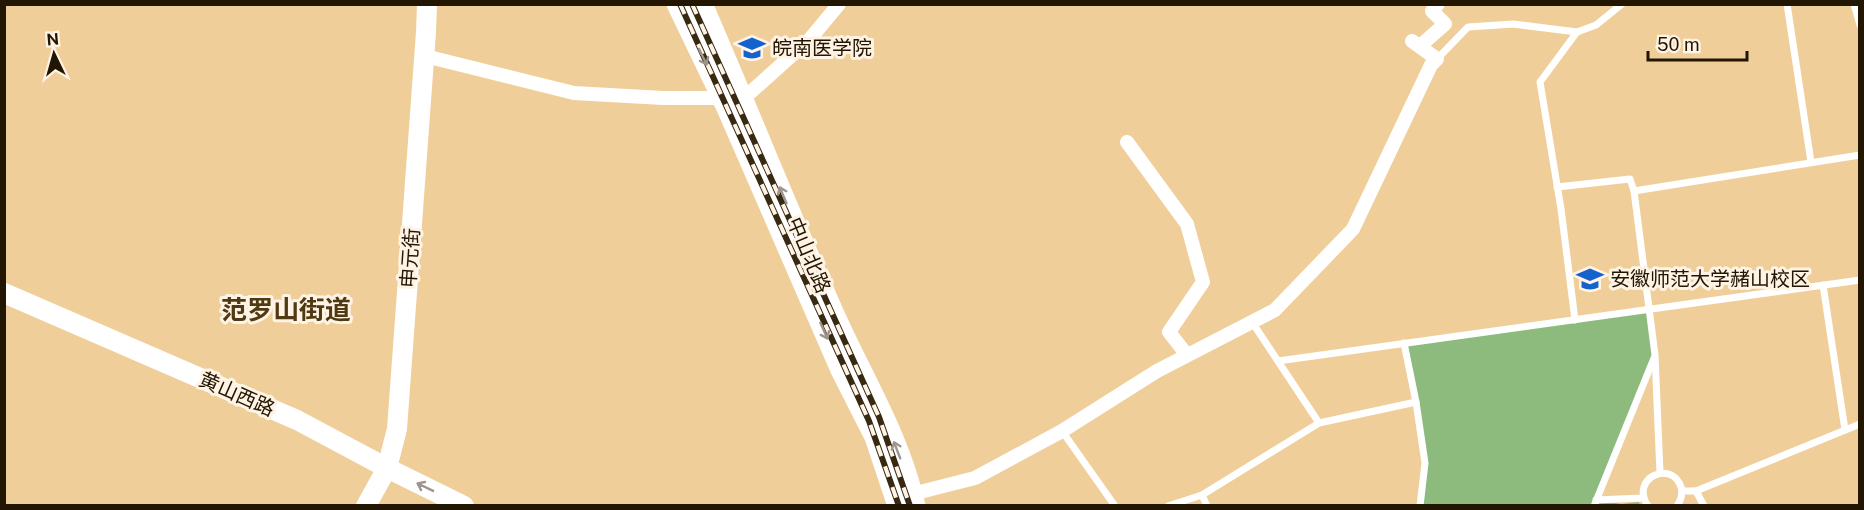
<svg xmlns="http://www.w3.org/2000/svg" width="1864" height="510" viewBox="0 0 1864 510" font-family="'Public Sans','Noto Sans SC',sans-serif">
  <rect width="100%" height="100%" fill="#f0ce99"/>
  <path fill="#8cbb7d" d="M1650 309 1655 355 1596 500 1622 504 1638 502 1641 505H1420L1425 463 1404 344Z"/>
  <g fill="none" stroke-linecap="round" stroke-linejoin="round">
    <g stroke="#fff" stroke-width="7">
      <path d="M1787 4 1811 162"/>
      <path d="M1854 4 1860 25"/>
      <path d="M1437 59 1468 27 1513 24 1577 32"/>
      <path d="M1557 187 1630 179 1634 191 1655 355 1660 473"/>
      <path d="M1634 191 1860 155"/>
      <path d="M1823 285 1845 430"/>
      <path d="M1575 320 1561 209 1540 82 1577 32 1596 25 1622 4"/>
      <path d="M1252 322 1319 423"/>
      <path d="M1404 343 1416 402 1425 463 1420 506"/>
      <path d="M1278 361 1860 280"/>
      <path d="M1062 431 1115 506"/>
      <path d="M1682 491H1696L1860 424"/>
      <path d="M1696 491 1704 506"/>
      <path d="M1202 495 1319 423 1416 402"/>
      <path d="M1596 500 1643 498"/>
      <path d="M1168 506 1202 495 1207 506"/>
      <path d="M1594 506 1654 358"/>
      <path d="M1648 506C1629 478 1672 459 1681 487 1683 494 1681 500 1677 506"/>
    </g>
    <g stroke="#fff" stroke-width="14">
      <path d="M1420 46 1445 24 1432 11 1438 4"/>
      <path d="M425 56 574 93 663 98H722"/>
      <path d="M737 102 743 99 810 39 839 4"/>
      <path d="M1127 142 1187 224 1203 282 1169 332 1187 355"/>
      <path d="M912 494 975 478 1062 431 1157 371 1275 310 1353 229 1431 65 1437 59 1412 41"/>
    </g>
    <g stroke="#fff" stroke-width="20">
      <path d="M4 293 297 420 387 468 464 506"/>
      <path d="M366 506 387 468 397 429 426 32 427 4"/>
    </g>
    <g stroke="#fff" stroke-width="21">
      <path d="M677 4 727 108 841 370 875 437 898 506"/>
      <path d="M702 4C747 107 788 211 834 314 862 377 900 437 915 506"/>
    </g>
    <defs>
      <g id="rail">
        <path d="M680 4 869 421 899 506"/>
        <path d="M692 4 879 417 910 506"/>
      </g>
    </defs>
    <use href="#rail" stroke="#382913" stroke-width="6"/>
    <use href="#rail" stroke="#fef3e4" stroke-width="4" stroke-dasharray="11" stroke-linecap="butt"/>
  </g>
  <defs><path id="oneway-shaft" d="M-6 0H5M1.5-3L5.5 0L1.5 3" fill="none" stroke-width="1.6" stroke-linecap="round" stroke-linejoin="round" transform="scale(1.5)"/></defs>
  <g stroke="#9c968e">
    <use href="#oneway-shaft" transform="translate(703 57) rotate(64)"/>
    <use href="#oneway-shaft" transform="translate(783 195) rotate(-113)"/>
    <use href="#oneway-shaft" transform="translate(824 331) rotate(66)"/>
    <use href="#oneway-shaft" transform="translate(897 450) rotate(-111)"/>
    <use href="#oneway-shaft" transform="translate(425 487) rotate(-154)"/>
  </g>
  <defs>
    <symbol id="university-bare" viewBox="-9 -9 18 18"><path d="M0-5L7-2L0 1L-7-2ZM-4 1L0 2.5L4 1V4Q0 6-4 4Z" fill="#1462cd" stroke="#fef3e4" stroke-width="2.5" paint-order="stroke"/></symbol>
  </defs>
  <g fill-rule="evenodd">
    <use href="#university-bare" x="733" y="29" width="38" height="38"/>
    <use href="#university-bare" x="1571" y="260" width="38" height="38"/>
  </g>
  <g text-anchor="middle" stroke-width="6" stroke-linejoin="round" paint-order="stroke">
    <g font-size="20" fill="#221603" stroke="#fef3e4" text-anchor="start">
      <text x="772" y="55">皖南医学院</text>
      <text x="1610" y="286">安徽师范大学赭山校区</text>
    </g>
    <g font-size="20" fill="#221603" stroke="#fef3e4">
      <text transform="translate(809 255) rotate(67)" y="7">中山北路</text>
      <text transform="translate(410 258) rotate(-86)" y="7">申元街</text>
      <text transform="translate(237 394) rotate(24)" y="7">黄山西路</text>
    </g>
    <g font-size="26" font-weight="bold" fill="#503a13" stroke="#fef3e4">
      <text x="286" y="319">范罗山街道</text>
    </g>
  </g>
  <rect width="1864" height="510" fill="none" stroke="#221603" stroke-width="12"/>
  <g transform="translate(54 54) rotate(355)" stroke="#fef3e4" stroke-width="4.5" paint-order="stroke">
  <path d="M0-4.5L10 22L0 15L-10 22Z" fill="#221603"/>
  <text y="-9" font-size="16" font-weight="bold" text-anchor="middle" fill="#221603">N</text>
  </g>
  <path d="M1648 51v9h99v-9" fill="none" stroke="#221603" stroke-width="3"/>
  <text x="1657" y="51" font-size="18" fill="#221603" stroke="#fef3e4" stroke-width="4.5" paint-order="stroke">50 m</text>
</svg>
